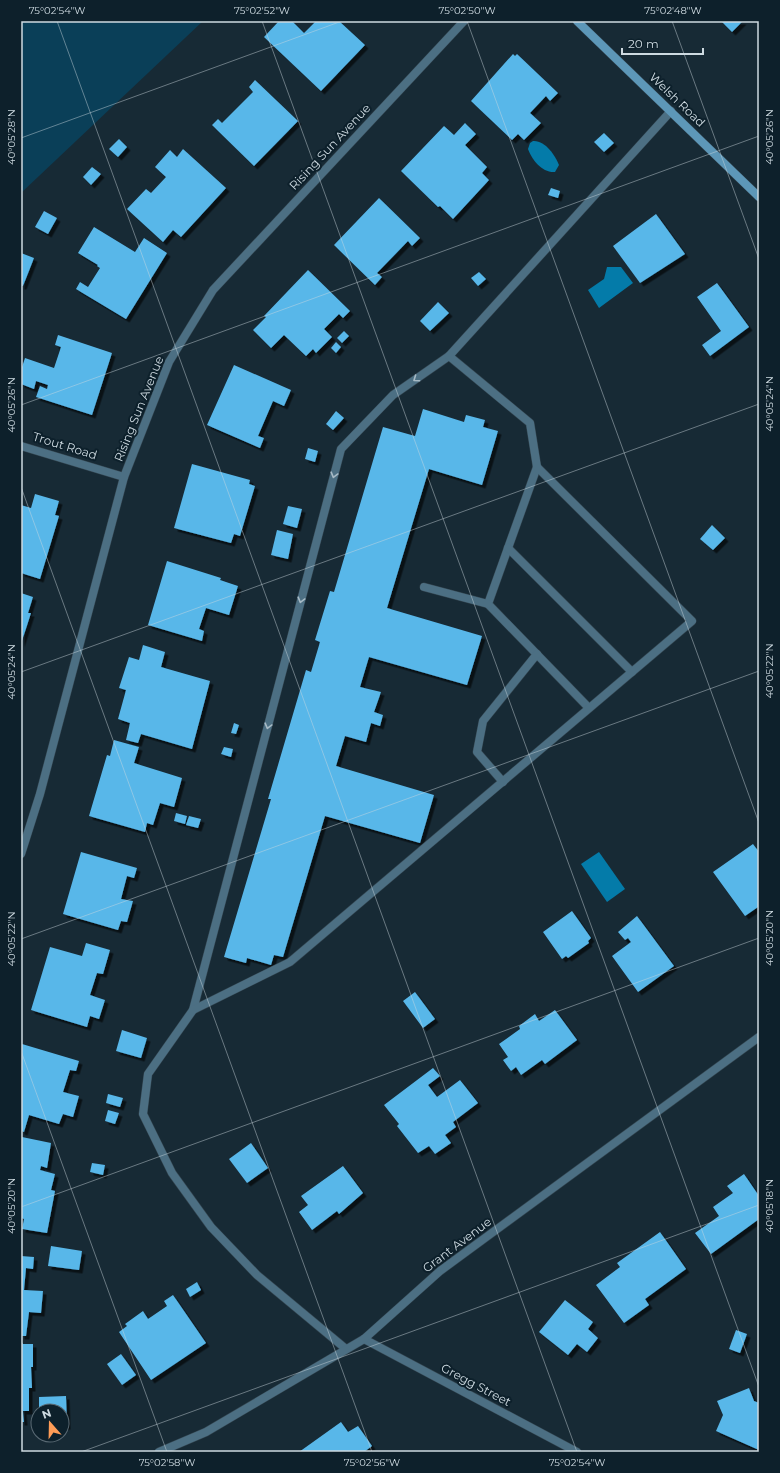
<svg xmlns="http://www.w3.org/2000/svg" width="780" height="1473" viewBox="0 0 780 1473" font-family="Montserrat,sans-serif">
  <defs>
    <filter id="shadow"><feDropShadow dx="3.5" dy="3.5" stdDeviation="0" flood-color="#0009"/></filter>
  </defs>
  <rect width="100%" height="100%" fill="#172a35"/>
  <path fill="#0a3f58" d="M21 21H203L21 193Z"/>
  <g fill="#047ba9">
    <path d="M533 141C545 140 555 155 559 165L555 172C542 173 532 160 528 149L530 143Z"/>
    <path d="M607 267H621L633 283 599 308 588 290 604 279Z"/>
    <path d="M599 852 625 889 607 902 581 864Z"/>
  </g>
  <g fill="#59b7e9" filter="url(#shadow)">
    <path d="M279 21H292L304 33 316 21H339L365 45 321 91 264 37Z"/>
    <path d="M721 21H743L732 32Z"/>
    <path d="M513 54 515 56 517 54 558 93 550 101 546 96 530 113 541 123 524 140 518 134 512 140 471 101Z"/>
    <path d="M255 80 298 121 254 166 212 125 218 119 222 123 253 92 249 87Z"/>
    <path d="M465 123 476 134 465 145 487 167 482 173 489 180 453 219 440 206 438 207 401 171 444 126 454 135Z"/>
    <path d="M604 133 614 143 604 152 594 142Z"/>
    <path d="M119 139 127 147 118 157 109 149Z"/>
    <path d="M183 149 226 188 181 237 173 230 163 242 127 209 146 189 151 193 166 177 155 167 170 150 177 157Z"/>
    <path d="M92 167 101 174 91 185 83 177Z"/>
    <path d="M551 188 560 191 558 198 548 195Z"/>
    <path d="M379 198 420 238 412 246 408 241 377 273 382 277 375 285 334 245Z"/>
    <path d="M44 211 57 218 48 234 35 227Z"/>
    <path d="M656 214 685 254 640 283 613 246Z"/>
    <path d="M94 227 135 252 144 238 167 253 126 319 76 289 80 282 88 287 100 268 97 266 98 265 78 253Z"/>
    <path d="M21 253 34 258 23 286H21Z"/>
    <path d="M308 270 350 311 343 318 339 314 324 329 332 337 316 353 313 349 306 356 284 335 271 348 253 330 266 317 264 316Z"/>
    <path d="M479 272 486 279 478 286 471 278Z"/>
    <path d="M717 283 749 327 710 356 702 345 721 331 697 297Z"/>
    <path d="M438 302 449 313 430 331 420 321Z"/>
    <path d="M344 331 349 336 342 343 337 338Z"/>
    <path d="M58 335 112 353 92 415 36 397 40 386 47 389 48 385 36 381 34 389 21 384V370L25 358 54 368 61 347 55 345Z"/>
    <path d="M336 342 341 347 336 353 331 348Z"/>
    <path d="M234 365 291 390 284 406 273 401 258 436 264 438 260 448 207 425Z"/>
    <path d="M423 409 464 422 466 415 485 420 483 427 498 431 482 485 429 469 387 608 482 636 467 685 369 657 360 687 381 692 374 712 383 715 380 726 371 723 366 742 345 736 336 766 434 795 420 843 325 816 283 957 274 955 271 965 247 958 246 963 224 957 271 799H268L306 670 311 672 320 642 315 640 330 591 334 592 383 427 415 436Z"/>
    <path d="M336 411 344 418 333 430 326 424Z"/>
    <path d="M308 448 318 451 315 462 305 459Z"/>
    <path d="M192 464 250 480 249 484 255 486 240 536 234 534 231 543 174 528Z"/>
    <path d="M35 494 59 501 55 515 59 516 40 579 21 573V505L31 508Z"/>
    <path d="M288 506 302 509 297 528 283 524Z"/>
    <path d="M712 525 725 538 713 550 700 539Z"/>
    <path d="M277 530 293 534 288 559 271 555Z"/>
    <path d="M167 561 221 578 220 580 238 586 229 615 206 608 199 629 204 631 202 641 148 625Z"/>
    <path d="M21 593 33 597 28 613H31L21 644Z"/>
    <path d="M143 645 165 652 161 667 210 681 192 749 141 734 138 743 126 740 130 723 118 719 126 690 119 688 129 657 139 660Z"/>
    <path d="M234 723 239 725 236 734 231 733Z"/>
    <path d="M114 740 139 747 134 763 182 778 174 807 160 803 153 825 147 823 145 832 89 816 107 755 110 756Z"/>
    <path d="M224 747 233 749 231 757 221 754Z"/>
    <path d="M176 813 187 816 185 824 174 821Z"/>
    <path d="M189 816 201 819 198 828 186 825Z"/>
    <path d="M753 844 759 852V908L758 907 745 916 713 872Z"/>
    <path d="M81 852 137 868 134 878 127 876 121 899 133 901 127 922 121 921 118 930 63 914Z"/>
    <path d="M572 911 591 938 588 941 589 943 568 958 566 956 562 959 543 932Z"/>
    <path d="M637 916 674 966 638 992 612 956 631 942 628 938 625 940 618 932Z"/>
    <path d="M86 943 110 950 103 974 97 973 90 995 105 1000 99 1019 90 1016 87 1027 31 1010 50 947 82 956Z"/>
    <path d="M415 992 435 1019 423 1028 403 1001Z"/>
    <path d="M555 1010 577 1040 545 1064 542 1060 521 1075 516 1067 511 1071 503 1060 508 1057 499 1044 520 1029 519 1026 535 1014 539 1021Z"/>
    <path d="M122 1030 147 1038 141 1058 116 1051Z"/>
    <path d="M22 1044 79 1061 76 1071 70 1070 63 1092 79 1096 73 1117 63 1114 59 1124 29 1115 24 1132 21 1131Z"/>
    <path d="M433 1068 440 1076 428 1085 437 1097 460 1080 478 1103 453 1122 456 1127 445 1135 451 1143 435 1154 429 1146 418 1153 397 1126 399 1124 384 1105Z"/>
    <path d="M108 1094 123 1098 120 1107 106 1103Z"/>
    <path d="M108 1110 119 1113 115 1124 105 1121Z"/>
    <path d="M22 1137 51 1143 47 1168 41 1166 40 1170 55 1174 51 1190 55 1191 47 1233 22 1229 24 1219 21 1218Z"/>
    <path d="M251 1143 268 1168 247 1183 229 1159Z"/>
    <path d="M92 1163 105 1165 103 1175 90 1172Z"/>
    <path d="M343 1166 363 1193 339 1214 337 1211 312 1230 299 1212 308 1205 301 1196Z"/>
    <path d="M744 1174 759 1196V1219L711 1254 695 1233 719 1216 713 1207 733 1193 727 1186Z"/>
    <path d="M660 1232 686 1269 645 1299 649 1305 624 1323 596 1285 620 1267 617 1263Z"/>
    <path d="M51 1246 82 1251 79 1270 48 1266Z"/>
    <path d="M21 1256 34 1257 33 1269 26 1268 24 1290 43 1291 41 1313 29 1312 26 1336H21Z"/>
    <path d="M197 1282 201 1290 190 1297 186 1289Z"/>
    <path d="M173 1295 206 1343 151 1380 119 1332 127 1326 125 1324 143 1311 148 1319 167 1306 164 1301Z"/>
    <path d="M565 1300 593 1322 588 1329 598 1338 587 1352 577 1344 568 1355 539 1332Z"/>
    <path d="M736 1330 747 1334 740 1353 729 1349Z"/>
    <path d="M21 1341 23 1344H33V1367H31L32 1388H29V1411H23L24 1422H21Z"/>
    <path d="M121 1354 136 1375 122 1385 107 1364Z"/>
    <path d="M749 1388 754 1401 759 1403V1450L716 1431 723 1415 717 1401Z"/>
    <path d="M66 1396 67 1426 62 1427V1411H39V1397Z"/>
    <path d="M341 1422 348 1432 358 1426 372 1446 364 1452H299Z"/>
  </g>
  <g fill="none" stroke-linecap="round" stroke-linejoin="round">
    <defs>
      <g id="service">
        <path d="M537 467 488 604 589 708"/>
        <path d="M508 548 632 672"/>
        <path d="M424 587 488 604"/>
        <path d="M503 782 477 752 483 721 537 654"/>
        <path d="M193 1010 341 449 393 395 449 356"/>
        <path d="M346 1349 257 1275 211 1227 172 1173 143 1114 148 1074 193 1010 290 962 692 621 537 467 530 423 449 356 671 111"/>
      </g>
      <g id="minor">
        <path d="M21 446 124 477"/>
        <path d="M21 854 40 794 124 477 169 362 213 290 464 21"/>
        <path d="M364 1339 577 1452"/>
        <path d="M159 1452 206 1432 364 1339 440 1271 759 1037"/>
      </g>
      <path id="secondary" d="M577 21 759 197"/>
    </defs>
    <use href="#service" stroke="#344651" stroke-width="9"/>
    <use href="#minor" stroke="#344651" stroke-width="9"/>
    <use href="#secondary" stroke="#344651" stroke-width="9"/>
    <use href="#service" stroke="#4c6f83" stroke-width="8"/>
    <use href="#minor" stroke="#4c6f83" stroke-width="8"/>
    <use href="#secondary" stroke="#5d97b8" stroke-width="8"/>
  </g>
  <defs><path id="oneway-chevron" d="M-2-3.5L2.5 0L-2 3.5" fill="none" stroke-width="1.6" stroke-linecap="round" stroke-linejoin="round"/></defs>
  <g stroke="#a7bac5">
    <use href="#oneway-chevron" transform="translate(416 379) rotate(145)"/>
    <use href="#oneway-chevron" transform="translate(334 475) rotate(105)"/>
    <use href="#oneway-chevron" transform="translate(301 600) rotate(105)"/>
    <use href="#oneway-chevron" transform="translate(268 726) rotate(105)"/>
  </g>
  <path fill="none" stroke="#cedae1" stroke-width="1" stroke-opacity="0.45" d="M57 21 577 1452M262 21 759 1387M467 21 759 823M672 21 759 259M21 138 342 21M21 405 759 136M21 487 372 1452M21 672 759 404M21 939 759 671M21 1051 167 1452M21 1207 759 938M81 1452 759 1205"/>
  <g text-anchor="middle" stroke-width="4" stroke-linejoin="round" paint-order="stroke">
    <g font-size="12" fill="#cedae1" stroke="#0d202b">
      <text transform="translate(677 100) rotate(44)" y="4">Welsh Road</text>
      <text transform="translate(330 147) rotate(-47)" y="4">Rising Sun Avenue</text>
      <text transform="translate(139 409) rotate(-68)" y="4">Rising Sun Avenue</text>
      <text transform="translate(65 446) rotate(17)" y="4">Trout Road</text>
      <text transform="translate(457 1245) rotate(-37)" y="4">Grant Avenue</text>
      <text transform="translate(476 1385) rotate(28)" y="4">Gregg Street</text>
    </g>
  </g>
  <rect width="780" height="1473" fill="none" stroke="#0d202b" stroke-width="44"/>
  <g transform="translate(50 1423) rotate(340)"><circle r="19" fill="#0d202b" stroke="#5a6a74"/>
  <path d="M0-3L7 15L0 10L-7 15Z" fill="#fe9c57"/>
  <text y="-6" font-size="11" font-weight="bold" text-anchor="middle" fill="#cedae1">N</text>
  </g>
  <path d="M622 48v6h81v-6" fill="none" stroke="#cedae1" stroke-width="2"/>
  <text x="628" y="48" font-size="12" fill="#cedae1" stroke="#0d202b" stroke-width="3" paint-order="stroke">20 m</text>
  <rect x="22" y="22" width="736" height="1429" fill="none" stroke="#cedae1" stroke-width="1.5"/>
  <g font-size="10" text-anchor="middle" fill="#cedae1">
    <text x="57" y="14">75°02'54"W</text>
    <text x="262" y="14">75°02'52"W</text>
    <text x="467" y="14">75°02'50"W</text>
    <text x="673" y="14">75°02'48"W</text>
    <text transform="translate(769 137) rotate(-90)" y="4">40°05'26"N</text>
    <text transform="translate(11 137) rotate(-90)" y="4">40°05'28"N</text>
    <text transform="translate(769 404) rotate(-90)" y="4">40°05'24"N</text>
    <text transform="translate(11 405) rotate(-90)" y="4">40°05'26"N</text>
    <text transform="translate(769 671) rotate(-90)" y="4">40°05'22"N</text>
    <text transform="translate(11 672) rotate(-90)" y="4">40°05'24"N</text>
    <text transform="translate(769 938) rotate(-90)" y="4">40°05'20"N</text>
    <text transform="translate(11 939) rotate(-90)" y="4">40°05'22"N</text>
    <text transform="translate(769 1206) rotate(-90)" y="4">40°05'18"N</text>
    <text transform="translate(11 1206) rotate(-90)" y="4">40°05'20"N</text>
    <text x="167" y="1466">75°02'58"W</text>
    <text x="372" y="1466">75°02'56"W</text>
    <text x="577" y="1466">75°02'54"W</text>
  </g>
</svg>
